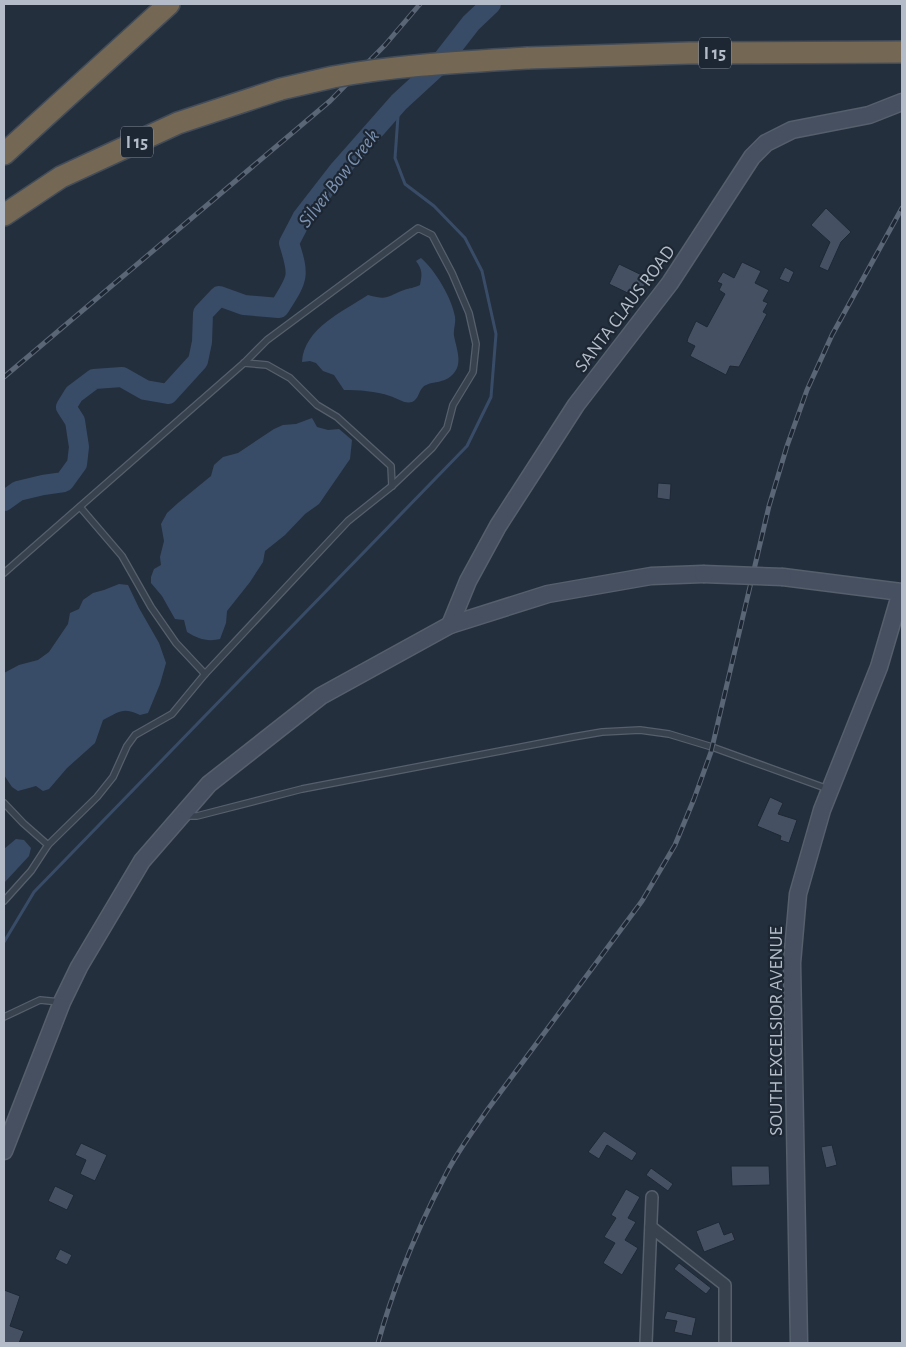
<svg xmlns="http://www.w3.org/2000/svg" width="906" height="1347" viewBox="0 0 906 1347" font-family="'Alegreya Sans',sans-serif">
  <rect width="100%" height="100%" fill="#242f3e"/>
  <g fill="#394c67">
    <path d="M421 258C435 270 452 298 455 317 456 323 453 330 454 336 456 347 463 363 454 373 444 385 431 380 423 387 418 392 419 399 412 402 404 404 397 398 390 396 376 391 359 390 344 390L334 375 323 371 316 363 310 361 302 362C304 328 344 311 368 295 389 301 387 296 404 290 410 288 414 288 420 285 422 275 423 270 416 261Z"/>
    <path d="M312 418 317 427 328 430 339 429 352 440 350 459 319 504 305 514 285 535 265 551 263 562 250 582 227 611 226 623 220 639C208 642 198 639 187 632L184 620 175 619 162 596 151 583V577L154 569 161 565 160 557 164 541 161 524 167 513 178 503 211 476 214 465 223 457 238 453 274 429 283 425 296 424Z"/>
    <path d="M119 584 128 585 139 608 159 643 166 663 160 684 148 713 140 715C123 707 120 711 103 720L95 743 67 768 49 789 43 791 36 786 18 791 12 787 4 775V673L19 665 38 660 49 652 68 624 70 613 79 609 83 600 93 593 104 590Z"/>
    <path d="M16 839 24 840 31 848 29 856 4 883V849Z"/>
  </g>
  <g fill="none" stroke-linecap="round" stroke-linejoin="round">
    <path stroke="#394c67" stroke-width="3" d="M4 942 34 892 467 446 491 397 496 334 482 271 465 238 434 206 405 184 395 158 399 102"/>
    <path stroke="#394c67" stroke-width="20" d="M4 501 18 491 43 485 64 482 77 464 79 447 75 421 66 407 74 394 94 379 122 377 145 390 168 394 198 361 202 342 203 313 219 296 244 305 279 308C298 278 300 277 289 243L302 218 340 169 399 102 436 68 471 23 491 4"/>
  </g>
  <g fill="#455162" stroke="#1f2835">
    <path d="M826 208 851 232 841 242 828 271 819 267 830 242 811 225Z"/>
    <path d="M742 262 761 271 755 283 769 290 763 301 768 303 763 312 767 314 739 367 730 366 726 375 690 356 695 346 687 342 688 338 696 321 707 327 725 294 719 290 722 284 717 282 723 272 734 278Z"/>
    <path d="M619 264 648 278 638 298 609 284Z"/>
    <path d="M785 267 794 272 789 283 779 279Z"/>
    <path d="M658 483 671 484 670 500 657 498Z"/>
    <path d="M770 797 783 803 778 814 797 820 789 843 780 840 781 836 757 826Z"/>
    <path d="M604 1131 637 1153 632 1161 607 1145 599 1159 588 1152Z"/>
    <path d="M81 1143 107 1155 95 1181 80 1174 86 1160 75 1155Z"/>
    <path d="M832 1145 837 1165 826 1168 821 1147Z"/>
    <path d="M731 1166H769L770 1185 732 1186Z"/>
    <path d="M651 1168 673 1184 668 1191 646 1175Z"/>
    <path d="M55 1186 74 1195 67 1210 48 1201Z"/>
    <path d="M626 1189 640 1197 628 1218 636 1222 625 1240 638 1248 622 1275 603 1263 615 1243 604 1237 616 1218 611 1215Z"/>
    <path d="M719 1222 724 1235 732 1232 735 1240 704 1252 696 1231Z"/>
    <path d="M60 1249 72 1255 67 1265 55 1259Z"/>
    <path d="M679 1263 711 1288 706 1294 674 1269Z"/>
    <path d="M4 1290 20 1296 10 1326 24 1331 19 1343H4Z"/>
    <path d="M667 1311 696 1318 692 1336 674 1332 677 1321 664 1319Z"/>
  </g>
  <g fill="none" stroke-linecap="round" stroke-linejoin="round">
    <defs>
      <g id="lane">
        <path d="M244 363 267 365 290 378 317 405 337 417 391 466 392 486"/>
        <path d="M80 507 122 556 151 607 176 643 205 674"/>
        <path d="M4 573 244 363 267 340 418 228 432 235 452 273 469 313 476 344 473 372 453 405 447 428 432 448 392 486 348 521 205 674 172 714 135 735 127 746 113 777 97 797 48 845 31 871 4 901"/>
        <path d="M4 803 23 823 48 845"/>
        <path d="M186 816H197L302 789 573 737 602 732 640 730 669 734 712 747 828 789"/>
        <path d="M4 1017 40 1000 60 1002"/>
      </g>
      <g id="street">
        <path d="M651 1227 725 1285V1343"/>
        <path d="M646 1343 652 1197"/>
      </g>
      <g id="secondary">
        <path d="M783 577 901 592 879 667 822 810 798 894 792 963 799 1343"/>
        <path d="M450 625 468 581 498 526 576 405 670 283 752 157 766 143 792 130 869 115 902 102"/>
        <path d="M4 1151 62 1002 79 967 142 861 209 784 321 696 450 625 548 594 651 576 703 574"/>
      </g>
      <g id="highway">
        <path d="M527 58 689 53 902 52"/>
        <path d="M4 154 169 4"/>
        <path d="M4 215 61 177 178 123 281 89"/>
      </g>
    </defs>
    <use href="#lane" stroke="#565f6c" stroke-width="8"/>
    <use href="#street" stroke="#565f6c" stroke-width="14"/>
    <use href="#secondary" stroke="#565f6c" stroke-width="19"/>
    <use href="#highway" stroke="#434c59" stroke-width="24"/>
    <use href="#lane" stroke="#38414e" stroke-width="5.5"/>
    <use href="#street" stroke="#38414e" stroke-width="11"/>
    <use href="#secondary" stroke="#465061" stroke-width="16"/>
    <use href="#highway" stroke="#746855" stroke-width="21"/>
    <defs>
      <g id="rail">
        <path d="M4 377 330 101 385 45 420 4"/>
        <path d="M378 1343C394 1286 417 1229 445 1176 457 1152 473 1131 488 1109L642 901 675 845 694 799 711 752 769 506 787 446 807 390 832 335 902 208"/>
      </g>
    </defs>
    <use href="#rail" stroke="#5a6575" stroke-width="5"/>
    <use href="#rail" stroke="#1d2633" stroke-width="3" stroke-dasharray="9" stroke-linecap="butt"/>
    <defs>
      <path id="secondary-bridge" d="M703 574 783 577"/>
      <path id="highway-bridge" d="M281 89C298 85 316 81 333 77 397 65 462 62 527 58"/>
    </defs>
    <use href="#secondary-bridge" stroke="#565f6c" stroke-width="19" stroke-linecap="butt"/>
    <use href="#highway-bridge" stroke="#434c59" stroke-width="24" stroke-linecap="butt"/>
    <use href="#secondary-bridge" stroke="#465061" stroke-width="16"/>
    <use href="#highway-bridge" stroke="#746855" stroke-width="21"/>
  </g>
  <g text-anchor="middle" stroke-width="4.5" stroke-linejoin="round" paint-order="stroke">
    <g fill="#1d2633" stroke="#878f9c" stroke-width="1">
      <rect x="699" y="37.5" width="32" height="31" rx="4"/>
      <rect x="121" y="126.5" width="32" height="31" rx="4"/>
    </g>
    <g font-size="18" font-weight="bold" fill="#b4bcc9">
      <text x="715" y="59">I 15</text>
      <text x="137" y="148">I 15</text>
    </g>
    <g font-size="19" fill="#b4bcc9" stroke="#1d2633">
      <text transform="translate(624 308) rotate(-53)" y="7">SANTA CLAUS ROAD</text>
      <text transform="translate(775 1031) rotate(-90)" y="7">SOUTH EXCELSIOR AVENUE</text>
    </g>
    <g font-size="20" font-style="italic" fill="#7c92b1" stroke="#1d2633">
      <text transform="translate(338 178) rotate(-52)" y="7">Silver Bow Creek</text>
    </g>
  </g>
  <rect width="906" height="1347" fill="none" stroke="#b4bcc9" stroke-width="10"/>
</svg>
